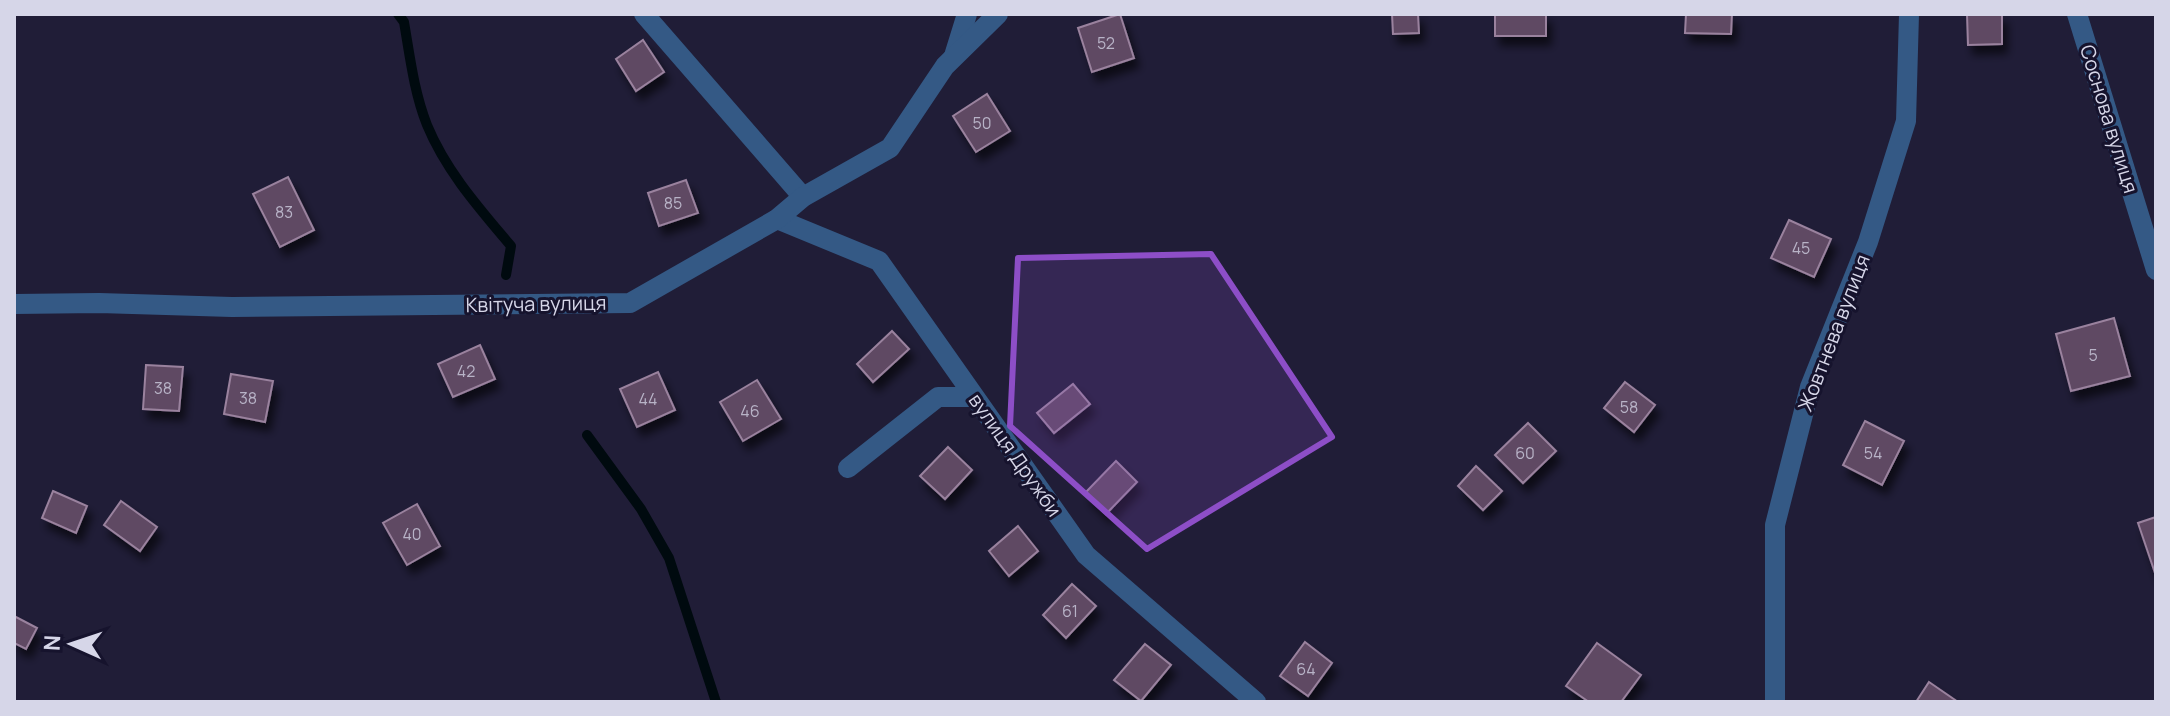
<svg xmlns="http://www.w3.org/2000/svg" width="2170" height="716" viewBox="0 0 2170 716" font-family="Manrope,sans-serif">
  <defs>
    <filter id="shadow"><feDropShadow dx="5" dy="9" stdDeviation="4" flood-color="#0009"/></filter>
  </defs>
  <rect width="100%" height="100%" fill="#201d37"/>
  <g fill="none" stroke-linecap="round" stroke-linejoin="round">
    <g stroke="#000a0f" stroke-width="10">
      <path d="M398 14 404 22C410 57 414 92 427 125 446 171 479 208 511 246L506 275"/>
      <path d="M587 435 641 509 669 558 716 702"/>
    </g>
  </g>
  <g fill="#5f4963" stroke="#9a829e" stroke-width="2" filter="url(#shadow)">
    <path d="M1120 14 1134 58 1092 72 1078 28Z"/>
    <path d="M1392 14H1418L1419 33 1393 34Z"/>
    <rect x="1495" y="14" width="51" height="22"/>
    <path d="M1686 14H1732L1731 34 1685 33Z"/>
    <path d="M1967 14H2002V44L1968 45Z"/>
    <path d="M643 40 664 72 636 91 616 59Z"/>
    <path d="M987 94 1010 131 976 152 953 116Z"/>
    <path d="M288 177 314 230 280 247 253 194Z"/>
    <path d="M686 180 698 213 659 226 648 193Z"/>
    <path d="M1789 220 1831 239 1814 277 1771 258Z"/>
    <path d="M2114 318 2130 376 2071 391 2056 334Z"/>
    <path d="M892 331 909 349 873 382 857 364Z"/>
    <path d="M480 345 495 379 453 397 438 364Z"/>
    <path d="M146 365 183 367 179 411 143 409Z"/>
    <path d="M658 372 675 410 637 427 620 389Z"/>
    <path d="M231 374 273 381 265 422 224 414Z"/>
    <path d="M757 380 781 419 743 441 720 402Z"/>
    <path d="M1625 382 1655 405 1634 432 1604 408Z"/>
    <path d="M1073 384 1090 404 1054 433 1037 413Z"/>
    <path d="M1865 421 1904 441 1882 485 1843 465Z"/>
    <path d="M1528 423 1556 451 1523 483 1495 455Z"/>
    <path d="M948 447 972 470 945 499 920 476Z"/>
    <path d="M1116 461 1137 482 1106 514 1085 493Z"/>
    <path d="M1476 466 1502 491 1483 510 1458 486Z"/>
    <path d="M53 491 87 506 76 533 42 518Z"/>
    <path d="M121 501 157 527 140 551 104 525Z"/>
    <path d="M417 504 440 546 407 565 383 523Z"/>
    <path d="M2156 517V576L2138 523Z"/>
    <path d="M1018 526 1038 551 1009 576 989 551Z"/>
    <path d="M1072 584 1096 606 1066 638 1043 615Z"/>
    <path d="M14 616 37 628 26 649 14 643Z"/>
    <path d="M1305 642 1332 663 1308 696 1280 676Z"/>
    <path d="M1597 643 1641 675 1621 702H1589L1566 686Z"/>
    <path d="M1145 644 1171 665 1141 701 1114 680Z"/>
    <path d="M1929 682 1958 702H1916Z"/>
  </g>
  <g fill="none" stroke-linecap="round" stroke-linejoin="round">
    <g stroke="#345985" stroke-width="20">
      <path d="M644 14 803 197"/>
      <path d="M2077 14 2156 270"/>
      <path d="M954 56 967 14"/>
      <path d="M777 219 879 261 1086 555 1256 702"/>
      <path d="M14 304 99 303 232 307 630 303 777 219 803 197 890 148 945 66 998 14"/>
      <path d="M848 468 938 397H974"/>
      <path d="M1775 702V525L1810 387 1868 242 1906 121 1909 14"/>
    </g>
  </g>
  <path fill="#8d4ec7" fill-opacity="0.2" stroke="#8d4ec7" stroke-width="6" stroke-linejoin="round" d="M1211 254 1332 437 1147 549 1010 426 1018 258Z"/>
  <g text-anchor="middle" stroke-width="6" stroke-linejoin="round" paint-order="stroke">
    <g font-size="16" fill="#b8b3c7">
      <text x="1106" y="49">52</text>
      <text x="982" y="129">50</text>
      <text x="673" y="209">85</text>
      <text x="284" y="218">83</text>
      <text x="1801" y="254">45</text>
      <text x="2093" y="361">5</text>
      <text x="466" y="377">42</text>
      <text x="163" y="394">38</text>
      <text x="248" y="404">38</text>
      <text x="648" y="405">44</text>
      <text x="1629" y="413">58</text>
      <text x="750" y="417">46</text>
      <text x="1525" y="459">60</text>
      <text x="1873" y="459">54</text>
      <text x="412" y="540">40</text>
      <text x="1070" y="617">61</text>
      <text x="1306" y="675">64</text>
    </g>
    <g font-size="20" fill="#d6d6e8" stroke="#16132d">
      <text transform="translate(2109 119) rotate(73)" y="7">Соснова вулиця</text>
      <text transform="translate(536 304) rotate(-1)" y="7">Квітуча вулиця</text>
      <text transform="translate(1834 333) rotate(-69)" y="7">Жовтнева вулиця</text>
      <text transform="translate(1015 455) rotate(55)" y="7">вулиця Дружби</text>
    </g>
  </g>
  <rect width="2170" height="716" fill="none" stroke="#d6d6e8" stroke-width="32"/>
  <g transform="translate(72 644) rotate(273)" stroke="#16132d" stroke-width="6" paint-order="stroke">
  <path d="M0-6L14 30L0 20L-14 30Z" fill="#d6d6e8"/>
  <text y="-12" font-size="22" font-weight="bold" text-anchor="middle" fill="#d6d6e8">N</text>
  </g>
</svg>
